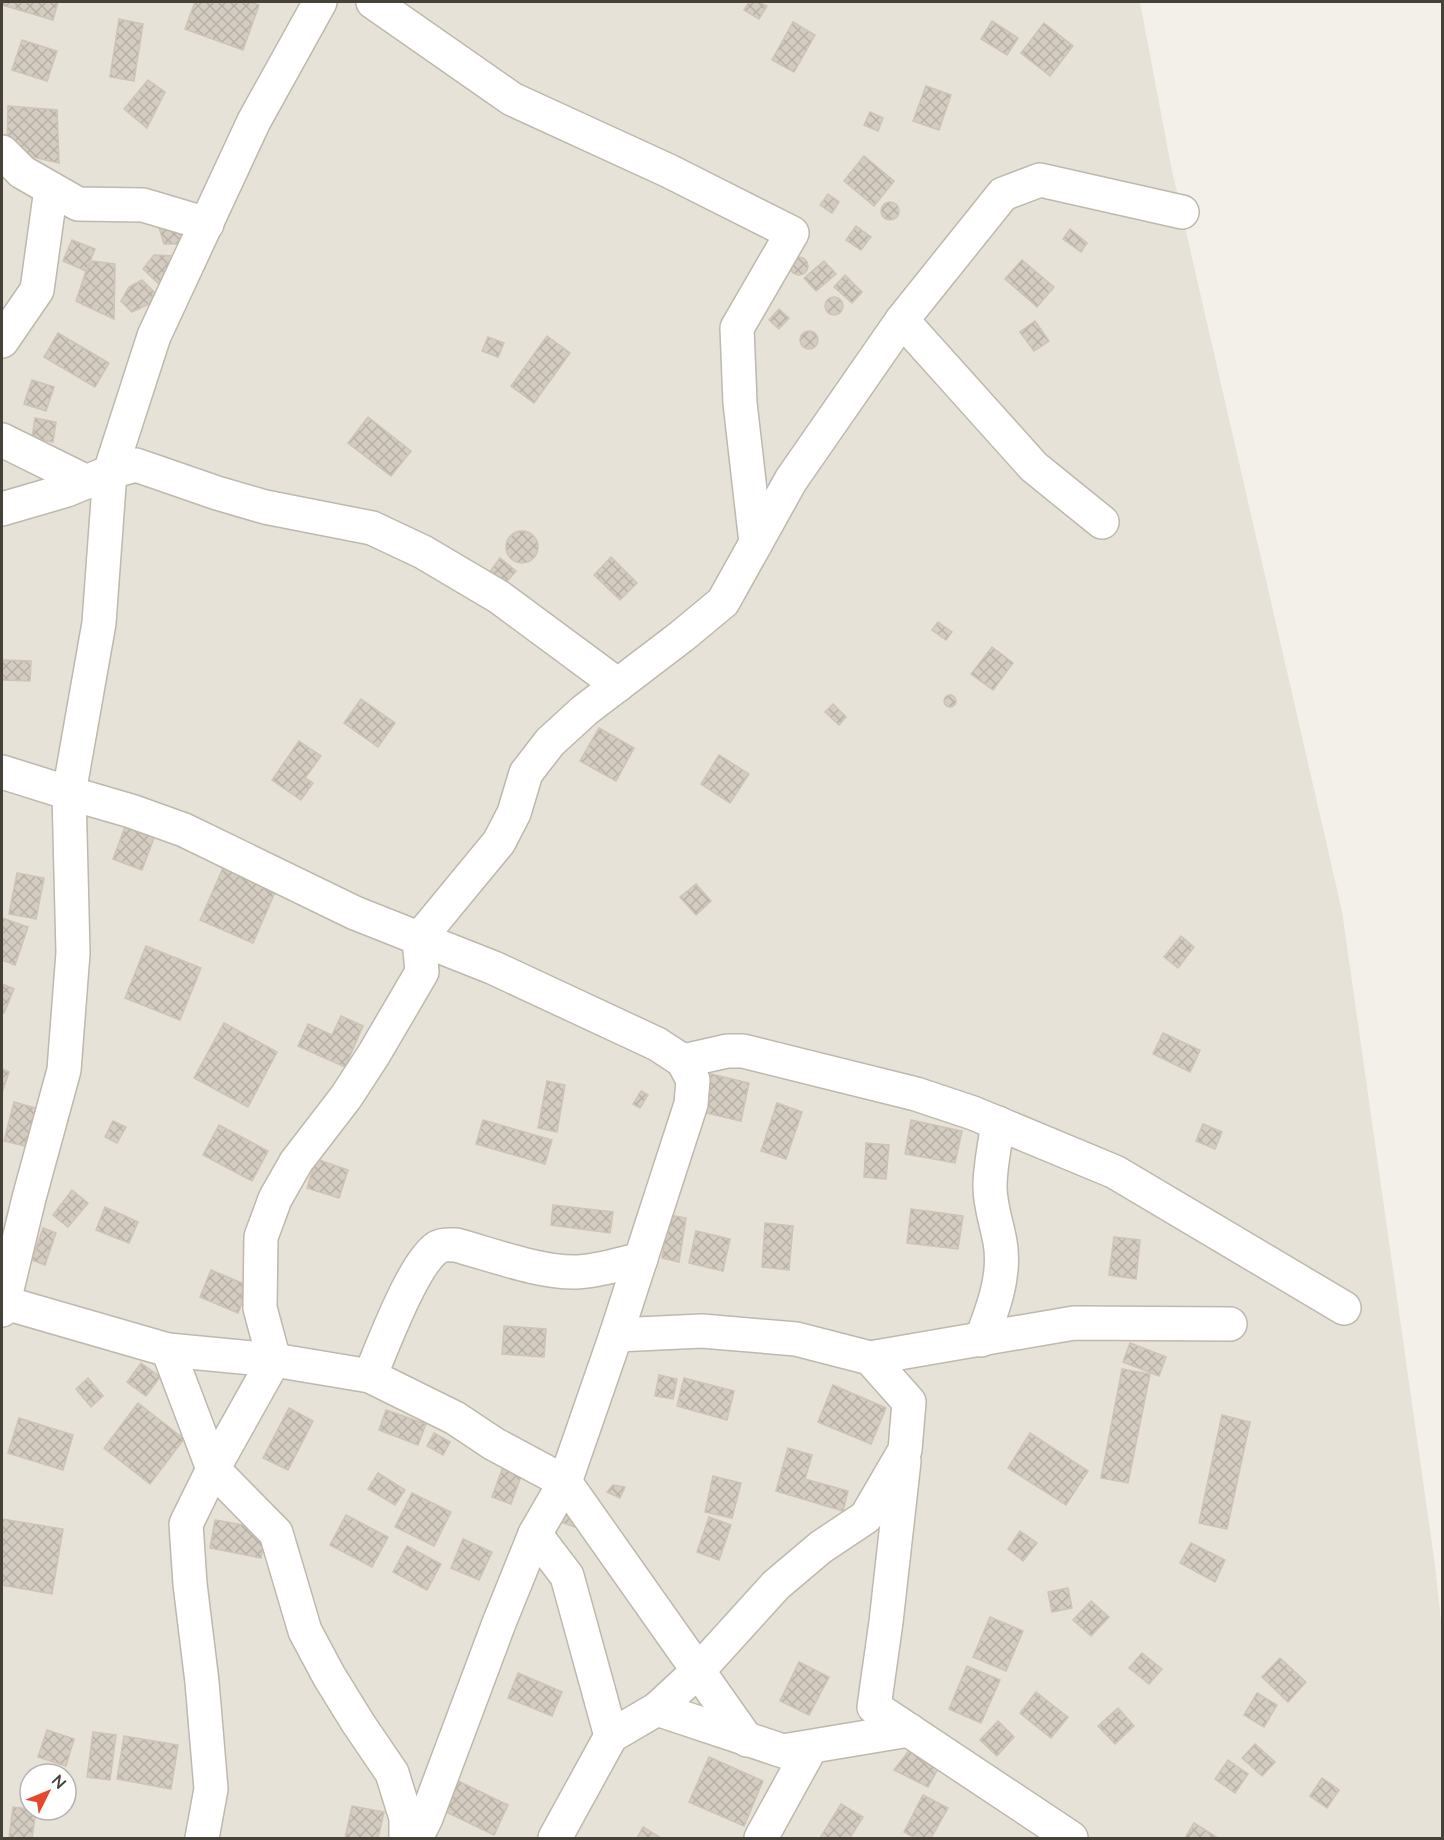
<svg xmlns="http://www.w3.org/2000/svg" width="1444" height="1840" viewBox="0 0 1444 1840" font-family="Lato,sans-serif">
  <defs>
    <pattern id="building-cross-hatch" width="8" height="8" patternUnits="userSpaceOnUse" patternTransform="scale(1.5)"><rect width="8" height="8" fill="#d4ccc0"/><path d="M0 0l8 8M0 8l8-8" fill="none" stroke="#b7b0a6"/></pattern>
  </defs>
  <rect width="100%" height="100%" fill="#f3f0ea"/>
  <path fill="#e7e2d8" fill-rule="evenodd" d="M2 2H1140L1171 166 1342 911 1435 1565 1442 1631V1838H2ZM30 1774H66V1810H30Z"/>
  <g fill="url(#building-cross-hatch)" stroke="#cec3b4" stroke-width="1.5">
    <path d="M2 2H58L53 20 2 5Z"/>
    <path d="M195 2H249L259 5 243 50 185 29Z"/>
    <path d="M749 2H759L767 6 759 19 744 10Z"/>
    <path d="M119 19 143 24 134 81 110 77Z"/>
    <path d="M992 21 1018 38 1007 55 981 39Z"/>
    <path d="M793 22 815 35 794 72 772 60Z"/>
    <path d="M1044 23 1073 46 1050 76 1021 53Z"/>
    <path d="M22 40 57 51 47 81 12 70Z"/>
    <path d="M148 80 165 92 147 128 124 109Z"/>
    <path d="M926 86 951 95 939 130 913 121Z"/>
    <path d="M8 106 57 110 59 163 7 151Z"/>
    <path d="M870 112 883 118 878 131 864 125Z"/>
    <path d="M864 156 894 181 874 206 844 181Z"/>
    <path d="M828 194 839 202 832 213 820 205Z"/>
    <circle cx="890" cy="211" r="9"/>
    <path d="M158 224 186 227 181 244H164Z"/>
    <path d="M856 226 871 237 861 250 846 240Z"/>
    <path d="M1070 229 1087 243 1081 252 1063 239Z"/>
    <path d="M72 240 95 249 86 271 63 261Z"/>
    <path d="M154 255 175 256 160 285 143 269Z"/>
    <circle cx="799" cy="266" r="9"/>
    <path d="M1022 260 1054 287 1037 307 1005 279Z"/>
    <path d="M92 261 115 264 114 319 76 301 86 271Z"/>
    <path d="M824 261 836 274 816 291 804 278Z"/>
    <path d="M845 275 862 292 852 303 834 287Z"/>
    <path d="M142 280 155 293 149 304 132 312 121 301 129 287Z"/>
    <circle cx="834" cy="306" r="9"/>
    <path d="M779 309 789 318 779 329 769 320Z"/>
    <path d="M1035 321 1049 341 1034 351 1020 332Z"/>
    <circle cx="809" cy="340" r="9"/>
    <path d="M58 333 109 363 95 387 44 357Z"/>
    <path d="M547 336 570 353 534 403 511 386Z"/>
    <path d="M488 337 504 343 498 357 482 351Z"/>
    <path d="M32 380 54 387 46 411 24 404Z"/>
    <path d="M368 417 411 451 391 476 348 443Z"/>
    <path d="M35 418 56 422 53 442 32 438Z"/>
    <circle cx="522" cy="547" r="16"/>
    <path d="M611 557 637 583 620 600 594 575Z"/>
    <path d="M500 558 516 571 503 586 488 574Z"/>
    <path d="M938 622 952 632 946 640 932 630Z"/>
    <path d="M992 647 1013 663 993 690 971 674Z"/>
    <path d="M2 660 31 661 30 681 2 680Z"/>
    <circle cx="950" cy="701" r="6"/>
    <path d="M361 699 395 723 378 747 344 723Z"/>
    <path d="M833 704 846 717 839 725 825 712Z"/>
    <path d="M599 728 634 748 616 781 580 761Z"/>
    <path d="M299 741 321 756 305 778 313 783 301 800 272 780Z"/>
    <path d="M719 755 749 774 730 803 701 784Z"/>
    <path d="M125 827 154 838 142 870 113 859Z"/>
    <path d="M223 868 275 892 253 943 200 920Z"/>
    <path d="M17 873 44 878 36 919 9 914Z"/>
    <path d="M696 884 711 901 696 915 680 897Z"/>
    <path d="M2 918 28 927 15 965 2 960Z"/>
    <path d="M1181 936 1194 947 1178 968 1164 957Z"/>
    <path d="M146 946 201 968 180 1020 125 998Z"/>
    <path d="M2 984 14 989 4 1013 2 1012Z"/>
    <path d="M341 1016 363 1026 345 1067 298 1046 308 1024 332 1035Z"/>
    <path d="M224 1023 277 1052 248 1107 194 1078Z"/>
    <path d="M1163 1033 1200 1050 1190 1072 1153 1054Z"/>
    <path d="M2 1069 9 1072 2 1093Z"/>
    <path d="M711 1074 749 1083 741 1121 702 1112Z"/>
    <path d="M547 1081 565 1085 557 1132 538 1128Z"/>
    <path d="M641 1091 648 1095 640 1108 633 1104Z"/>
    <path d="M14 1102 39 1109 29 1147 4 1141Z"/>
    <path d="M777 1103 802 1112 786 1159 761 1151Z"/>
    <path d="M483 1120 552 1140 545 1164 476 1144Z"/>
    <path d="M911 1120 962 1131 955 1163 905 1154Z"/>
    <path d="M113 1121 126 1127 117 1143 105 1137Z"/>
    <path d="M1203 1124 1222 1132 1215 1149 1196 1141Z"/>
    <path d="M219 1125 268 1151 252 1181 203 1155Z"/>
    <path d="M866 1143 889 1145 886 1179 864 1177Z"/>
    <path d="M316 1159 348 1170 339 1198 307 1188Z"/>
    <path d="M72 1190 88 1203 68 1227 53 1215Z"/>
    <path d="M553 1205 613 1212 610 1233 551 1225Z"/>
    <path d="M105 1207 138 1222 129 1243 96 1230Z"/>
    <path d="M911 1209 963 1216 958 1249 907 1243Z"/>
    <path d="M669 1215 686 1218 679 1262 662 1258Z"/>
    <path d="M765 1223 793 1226 789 1270 762 1267Z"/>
    <path d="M43 1228 56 1233 45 1265 32 1260Z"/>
    <path d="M696 1231 730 1239 723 1271 689 1263Z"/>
    <path d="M1114 1237 1140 1240 1136 1279 1109 1275Z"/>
    <path d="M211 1270 249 1286 238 1313 200 1297Z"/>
    <path d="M504 1326 546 1329 544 1357 502 1354Z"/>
    <path d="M1130 1343 1166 1357 1159 1376 1123 1362Z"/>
    <path d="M141 1363 160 1377 146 1396 127 1382Z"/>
    <path d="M1122 1369 1150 1374 1128 1483 1101 1478Z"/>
    <path d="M659 1375 677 1379 673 1399 655 1396Z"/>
    <path d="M88 1378 103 1396 91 1407 76 1389Z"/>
    <path d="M684 1378 734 1391 727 1420 677 1406Z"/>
    <path d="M833 1385 886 1408 871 1444 818 1422Z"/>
    <path d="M138 1403 184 1439 150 1484 104 1448Z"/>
    <path d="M289 1408 313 1421 288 1470 263 1458Z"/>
    <path d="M386 1410 426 1424 418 1445 379 1430Z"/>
    <path d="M1222 1415 1250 1422 1227 1529 1199 1523Z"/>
    <path d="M19 1418 73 1435 63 1470 8 1453Z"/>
    <path d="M434 1433 450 1442 443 1455 427 1446Z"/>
    <path d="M1030 1433 1088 1471 1066 1505 1008 1468Z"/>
    <path d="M788 1448 812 1455 805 1479 848 1491 843 1511 776 1491Z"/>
    <path d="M504 1464 523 1471 511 1504 492 1497Z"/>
    <path d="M378 1473 405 1490 395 1505 368 1489Z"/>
    <path d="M713 1476 741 1483 732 1518 705 1512Z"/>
    <path d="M613 1485 625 1487 620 1498 607 1492Z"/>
    <path d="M412 1493 451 1512 434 1546 395 1527Z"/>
    <path d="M565 1509 580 1529 561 1522Z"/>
    <path d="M346 1515 388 1537 372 1567 330 1545Z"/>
    <path d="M709 1517 731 1525 719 1560 697 1552Z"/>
    <path d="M2 1519 63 1529 52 1594 2 1585Z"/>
    <path d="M215 1520 266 1529 261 1558 210 1548Z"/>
    <path d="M1020 1531 1037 1543 1023 1561 1008 1549Z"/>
    <path d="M463 1539 492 1552 479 1580 451 1568Z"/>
    <path d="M1191 1543 1225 1560 1215 1582 1180 1563Z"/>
    <path d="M407 1546 441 1564 427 1590 393 1572Z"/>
    <path d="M1068 1588 1072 1608 1052 1612 1048 1592Z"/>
    <path d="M1091 1601 1109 1617 1091 1636 1073 1620Z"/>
    <path d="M990 1617 1023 1631 1006 1671 973 1657Z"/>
    <path d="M1142 1653 1162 1669 1149 1684 1129 1668Z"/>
    <path d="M1280 1658 1306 1682 1288 1702 1262 1677Z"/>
    <path d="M799 1662 829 1677 809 1715 780 1701Z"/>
    <path d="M967 1666 1000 1680 981 1723 949 1709Z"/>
    <path d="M518 1673 562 1692 552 1716 508 1698Z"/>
    <path d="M1036 1692 1068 1717 1051 1738 1020 1713Z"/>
    <path d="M1257 1693 1277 1705 1264 1727 1244 1715Z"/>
    <path d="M1118 1708 1134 1726 1115 1744 1098 1726Z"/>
    <path d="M998 1721 1014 1737 997 1756 980 1740Z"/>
    <path d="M47 1730 74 1739 66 1766 38 1757Z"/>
    <path d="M93 1732 116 1735 110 1780 87 1777Z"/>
    <path d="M124 1736 178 1745 171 1789 117 1779Z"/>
    <path d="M1255 1744 1275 1762 1262 1776 1242 1758Z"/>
    <path d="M911 1748 939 1767 928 1787 894 1770Z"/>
    <path d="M709 1757 763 1781 744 1826 689 1802Z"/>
    <path d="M1228 1760 1248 1774 1235 1793 1215 1779Z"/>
    <path d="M1322 1778 1339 1790 1327 1808 1310 1796Z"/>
    <path d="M458 1781 508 1805 494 1835 444 1811Z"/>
    <path d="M923 1795 948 1808 931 1838H915L904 1832Z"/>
    <path d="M841 1804 863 1817 850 1838H820Z"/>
    <path d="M352 1806 384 1812 378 1838H345Z"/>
    <path d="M13 1807 36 1810 32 1838H9Z"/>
    <path d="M1194 1823 1218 1838H1185Z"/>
    <path d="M643 1827 661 1838H637Z"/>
  </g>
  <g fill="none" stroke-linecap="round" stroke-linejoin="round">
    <defs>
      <g id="minor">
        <path d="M373 2 512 99 669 171 792 233 737 328 740 403 756 543"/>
        <path d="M2 152 22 172 78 204 143 205 207 224"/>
        <path d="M902 320 1034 467 1102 522"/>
        <path d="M2 341 37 290 51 189"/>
        <path d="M2 440 87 482"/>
        <path d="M2 509 67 490 110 472 136 465 217 493 265 507 372 528 423 552 499 597 618 685"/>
        <path d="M2 772 69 793 131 811 184 830 355 913 494 968 657 1044 683 1061 693 1080 691 1104 616 1335 565 1482 535 1534 499 1623 426 1818 416 1838"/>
        <path d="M683 1061 727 1051H743L916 1094 973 1113 1115 1172 1344 1308"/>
        <path d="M2 1302 168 1350 213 1469 276 1533 305 1631 329 1676 358 1723 392 1773 406 1818V1838"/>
        <path d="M2 1310 29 1198 64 1070 73 953 69 793 99 623 110 472 154 336 254 121 320 2"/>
        <path d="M616 1335 702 1331 796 1339 870 1358 909 1402 905 1450 866 1517 821 1547 776 1585 698 1671 657 1709"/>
        <path d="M981 1340C993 1309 1006 1275 1000 1242 997 1224 990 1206 990 1187 990 1166 995 1144 998 1123"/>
        <path d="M168 1350 274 1360 260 1308 261 1237 275 1199 296 1162 346 1097 374 1054 422 972 419 939 499 842 514 813 526 773 550 742 585 710 682 636 723 602 791 480 902 320 1003 194 1040 180 1182 212"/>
        <path d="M870 1358 1074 1323 1230 1324"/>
        <path d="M370 1376C383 1346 413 1263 438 1247 443 1244 450 1245 456 1245 493 1255 540 1273 577 1272 599 1271 620 1264 641 1259"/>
        <path d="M904 1461 886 1622 874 1707 1071 1838"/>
        <path d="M535 1534 567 1576 611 1736"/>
        <path d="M202 1838 211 1789 202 1682 190 1584 186 1524 213 1469 274 1360 370 1376 455 1418 494 1444 565 1482 747 1740"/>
        <path d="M555 1838 611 1736 657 1709 783 1751 909 1730"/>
        <path d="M761 1838 811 1747"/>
      </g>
    </defs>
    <use href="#minor" stroke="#beb8ad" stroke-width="36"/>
    <use href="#minor" stroke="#fff" stroke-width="33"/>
  </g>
  <rect width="1444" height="1840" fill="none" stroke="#464138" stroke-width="6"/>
  <g transform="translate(48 1792) rotate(47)"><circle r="28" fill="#ffffff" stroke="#b5b3af" stroke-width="1.5"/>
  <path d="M0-4.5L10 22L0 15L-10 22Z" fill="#e6472e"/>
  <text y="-9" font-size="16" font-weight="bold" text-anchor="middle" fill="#464138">N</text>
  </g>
</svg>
